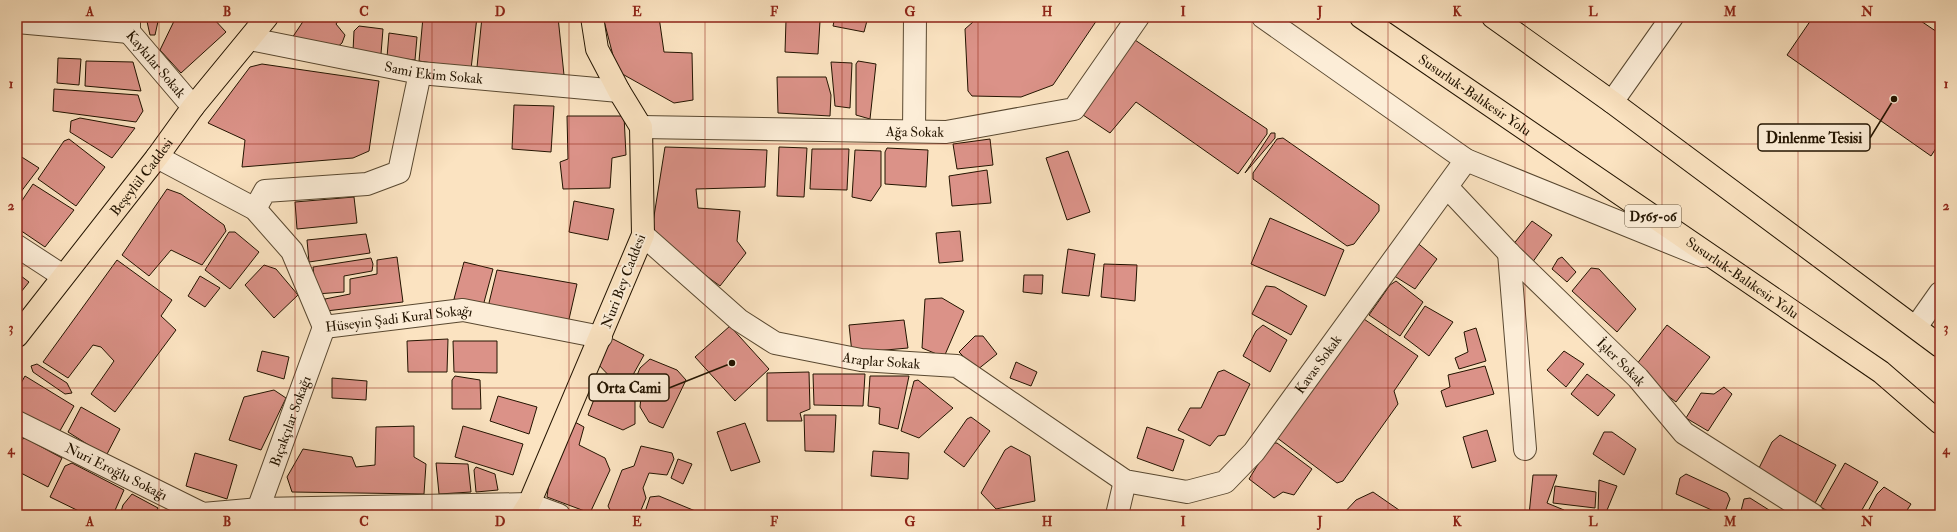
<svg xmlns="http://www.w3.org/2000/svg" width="1957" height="532" viewBox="0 0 1957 532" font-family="'IM FELL Double Pica',serif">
  <rect width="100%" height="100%" fill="#fbe3c1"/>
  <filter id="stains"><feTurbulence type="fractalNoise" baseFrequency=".005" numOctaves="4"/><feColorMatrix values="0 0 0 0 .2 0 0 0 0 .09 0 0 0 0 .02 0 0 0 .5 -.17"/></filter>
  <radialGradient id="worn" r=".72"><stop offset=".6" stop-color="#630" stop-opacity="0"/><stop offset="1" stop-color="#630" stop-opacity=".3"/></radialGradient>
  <g fill="#db9288" stroke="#231400">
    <path d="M146 17H159L155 35H150Z"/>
    <path d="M176 17H212L226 32 181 73 160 50Z"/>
    <path d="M306 17H341L336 24 345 35 342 43 335 49 290 41Z"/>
    <path d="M423 17H477L471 69 419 61Z"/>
    <path d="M482 17H558L564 75 477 67Z"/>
    <path d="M603 17H659L664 52 692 53 693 100 674 103 617 71Z"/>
    <path d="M835 17H868L864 32 833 26Z"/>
    <path d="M975 17H1099L1053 85 1021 97 972 96 968 91 965 29 973 22Z"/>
    <path d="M1813 17H1915L1940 34V142L1931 156 1787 55Z"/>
    <path d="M786 20 820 21 818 54 785 52Z"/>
    <path d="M359 26 383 29 381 54 353 51 354 31Z"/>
    <path d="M389 33 417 37 415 60 387 57Z"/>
    <path d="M1135 40 1267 129V134L1238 174 1136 102 1110 133 1083 115Z"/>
    <path d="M58 58 81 59 79 85 57 83Z"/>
    <path d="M86 61 133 62 141 91 85 86Z"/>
    <path d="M858 61 876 64 870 119 856 115V64Z"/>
    <path d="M831 62 852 63 850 108 835 106Z"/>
    <path d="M262 64 379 81 369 151 353 158 242 167 245 140 208 123 250 67Z"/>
    <path d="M777 77H826L831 95 830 116 778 113Z"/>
    <path d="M54 89 138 95 143 111 136 122 53 111Z"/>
    <path d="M514 105 554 106 551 152 512 149Z"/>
    <path d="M567 116H624L626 155 612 158 610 188 563 189 560 162 568 159Z"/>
    <path d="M80 118 135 128 112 158 70 132 71 121Z"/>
    <path d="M1271 133H1275V138L1245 173Z"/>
    <path d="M1283 138 1379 205V211L1354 244 1347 246 1253 179V173L1277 139Z"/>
    <path d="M69 139 105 167 76 206 38 179 64 141Z"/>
    <path d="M990 139 993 165 957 169 953 144Z"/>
    <path d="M665 147 767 150 765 187 696 189 698 208 740 211 737 241 746 253 720 286 651 235Z"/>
    <path d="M779 147 807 148 804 197 777 196Z"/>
    <path d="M887 148 928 150 926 187 885 184V152Z"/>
    <path d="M812 149H849L847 190 810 189Z"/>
    <path d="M855 150 881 151V186L871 201 852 197Z"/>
    <path d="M1068 151 1090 212 1067 220 1046 158Z"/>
    <path d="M17 154 39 168 17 197Z"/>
    <path d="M987 170 991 203 952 206 949 176Z"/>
    <path d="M33 184 74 210 45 247 17 228V208Z"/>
    <path d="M167 189 181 194 224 225 226 231 202 265 171 250 149 276 122 255Z"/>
    <path d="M354 197 357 223 297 229 295 202Z"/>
    <path d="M574 201 614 209 608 240 569 232Z"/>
    <path d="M1270 218 1344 250 1325 296 1251 264Z"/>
    <path d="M1532 221 1552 235 1532 263 1512 246Z"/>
    <path d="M960 231 963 261 939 263 936 233Z"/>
    <path d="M229 232H235L259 252 230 289 205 270Z"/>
    <path d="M366 234 370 253 309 262 307 240Z"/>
    <path d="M1415 241 1437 259 1415 289 1388 272Z"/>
    <path d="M1068 249 1095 254 1089 296 1062 293Z"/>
    <path d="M397 257 403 302 326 311 325 299 350 294V279L377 274V260Z"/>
    <path d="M1562 257 1576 272 1567 282 1552 269 1558 259Z"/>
    <path d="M371 258 373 264 372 271 344 276V292L316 294 313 267Z"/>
    <path d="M117 260 172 300 161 316 176 330 115 412 91 394 114 361 101 347 93 345 68 378 43 362Z"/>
    <path d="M464 262 493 269 483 306 454 299Z"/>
    <path d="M1104 264 1137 265 1135 301 1101 297Z"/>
    <path d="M264 265 276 269 298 295 274 318 245 285Z"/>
    <path d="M1591 268 1599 269 1636 309 1617 332 1572 291Z"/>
    <path d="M497 270 577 284 567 328 488 307Z"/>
    <path d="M17 273 29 282 17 297Z"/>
    <path d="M1024 275H1043L1042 294 1023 292Z"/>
    <path d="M200 276 220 288 205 307 188 296Z"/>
    <path d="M1396 281 1423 302 1400 336 1369 315 1390 285Z"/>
    <path d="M1266 286 1275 287 1307 306 1291 335 1252 314Z"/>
    <path d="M942 298 964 311 944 357 922 348 925 299Z"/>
    <path d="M1425 306 1453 322 1429 356 1404 337Z"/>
    <path d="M1361 317 1418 356 1394 391 1398 404 1343 481 1337 483 1276 437Z"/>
    <path d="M904 320 908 348 852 353 849 325Z"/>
    <path d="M1263 325 1287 340 1270 372 1243 356 1256 331Z"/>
    <path d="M1667 325 1710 357 1676 402 1633 369Z"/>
    <path d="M730 326 769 369 735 401 695 357Z"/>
    <path d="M1476 328 1486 361 1459 369 1455 358 1468 352 1464 332Z"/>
    <path d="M975 336H983L997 354 977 370 959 352Z"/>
    <path d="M602 338 613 339 644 355 629 382 616 383 595 361Z"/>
    <path d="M448 339 447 372H408L407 341Z"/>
    <path d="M453 341H497V373L454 372Z"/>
    <path d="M262 351 289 357 284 379 257 371Z"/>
    <path d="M1564 351 1584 364 1566 387 1547 370Z"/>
    <path d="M650 359 677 370 686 380 663 428 649 422 640 407 641 397 631 390 640 368Z"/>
    <path d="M1016 362 1037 372 1031 386 1010 378Z"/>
    <path d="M37 364 67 383 72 393 65 394 33 372 31 366Z"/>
    <path d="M1485 366 1494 394 1446 407 1441 391 1450 387 1448 375Z"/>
    <path d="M1224 370 1250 384 1225 435 1218 436 1210 446 1178 430 1190 408H1201L1218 372Z"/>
    <path d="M809 372 810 409 800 413 802 421H767V373Z"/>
    <path d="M813 374H865L863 406 814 405Z"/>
    <path d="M1587 374 1615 395 1598 416 1571 394Z"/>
    <path d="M25 376 74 406 57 436 17 411V390Z"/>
    <path d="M455 376 480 380 481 409H452V380Z"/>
    <path d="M870 376H909L898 429 879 424 880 408 868 406Z"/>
    <path d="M332 378 367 381 366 400 332 398Z"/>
    <path d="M605 378 635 397V424L623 430 588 415 601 381Z"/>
    <path d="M918 380 953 408 919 438 901 431 914 381Z"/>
    <path d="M1724 387 1732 394 1708 431 1686 418 1701 393 1714 394Z"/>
    <path d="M274 390 286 398 261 450 229 440 244 397Z"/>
    <path d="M498 396 537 407 529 434 490 421Z"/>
    <path d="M81 407 120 429 106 456 68 432Z"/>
    <path d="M804 415H836L834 452 805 451Z"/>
    <path d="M971 417 990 431 964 467 944 452 967 419Z"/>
    <path d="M573 421 584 427 579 445 605 458 610 470 590 513 547 497 552 460Z"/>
    <path d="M745 423 760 462 731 471 717 432Z"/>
    <path d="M414 426V457L426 464 424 494 292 492 287 477 303 449 352 457 356 467 375 465 376 427Z"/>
    <path d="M463 426 523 444 513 475 455 457Z"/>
    <path d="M1147 427 1184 440 1173 471 1137 458Z"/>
    <path d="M1487 430 1496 461 1472 468 1463 437Z"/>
    <path d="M1604 432H1612L1636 449 1624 475 1593 454Z"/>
    <path d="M1780 435 1836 465 1815 503 1757 472 1772 442Z"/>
    <path d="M25 438 62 458 48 487 17 471V445L20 440Z"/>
    <path d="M1271 443H1277L1312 469 1294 495 1283 492 1274 498 1249 479Z"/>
    <path d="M641 446 672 453 674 459 667 475 649 473 643 488 646 498 639 515H618L611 512 608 506 622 470 634 466Z"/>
    <path d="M1011 446 1030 456 1035 501 996 509 981 493 1005 450Z"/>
    <path d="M873 451 909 453 908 479 871 476Z"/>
    <path d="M195 453 237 465 227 499 186 486Z"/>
    <path d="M678 459 692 464 683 484 671 478Z"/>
    <path d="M72 463 124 490 113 515H87L50 497 65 466Z"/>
    <path d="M436 463 468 464 471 492 439 494Z"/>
    <path d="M1845 463 1878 482 1859 515H1836L1820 507Z"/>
    <path d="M476 467 495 474 498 490 476 492 474 470Z"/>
    <path d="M1686 474 1727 493 1730 499 1725 512H1716L1676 494 1680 478Z"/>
    <path d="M1533 475H1557L1547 503 1564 510V515H1529Z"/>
    <path d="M1599 480 1617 486 1605 515H1574L1573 514 1598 512Z"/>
    <path d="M1555 486 1596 492 1595 508 1553 503Z"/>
    <path d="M1884 487 1911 504 1904 515H1866L1877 494Z"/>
    <path d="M1373 492 1399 510 1394 515H1342L1356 500Z"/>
    <path d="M132 494 158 508 154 515H120L123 505Z"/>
    <path d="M659 496 705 515H644L650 497Z"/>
    <path d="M1750 498 1777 515H1740L1744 499Z"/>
  </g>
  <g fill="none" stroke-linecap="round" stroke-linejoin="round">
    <defs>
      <g id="minor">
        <path id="s1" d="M129 17V32L193 107"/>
        <path d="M1263 17 1466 160 1703 256"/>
        <path d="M17 22 129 32"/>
        <path id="s2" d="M250 39 420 73 619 91"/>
        <path d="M1612 102 1672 17"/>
        <path id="s3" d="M641 127 946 132 1074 109 1138 17"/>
        <path d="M914 131 915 17"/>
        <path id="s4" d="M157 157 255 209 292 251 324 327 463 310 601 337"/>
        <path id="s5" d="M1447 187 1509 253 1638 378 1684 433 1813 515"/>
        <path d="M255 209 265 191 367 184 399 172 420 73"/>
        <path id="s6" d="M643 235 739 320 775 343 861 360 957 366 1125 481 1187 492 1225 482 1254 452 1466 160"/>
        <path d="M17 246 63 276"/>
        <path d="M1509 253 1525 449"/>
        <path d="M1916 327 1940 293"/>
        <path id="s7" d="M17 422 203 514 259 509 529 504 559 515"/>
        <path id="s8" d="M256 515 324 327"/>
        <path d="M1117 515 1125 481"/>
      </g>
      <g id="major">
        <path id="s9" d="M17 336 157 157 193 107 267 17"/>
        <path d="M522 515 529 504 643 235 641 127 619 91 597 49 592 17"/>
      </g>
      <g id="highway">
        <path id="s10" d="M1361 17 1881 372 1940 423"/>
        <path d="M1493 17 1612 102 1940 346"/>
      </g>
    </defs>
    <use href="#minor" stroke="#594830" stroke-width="24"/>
    <use href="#major" stroke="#231400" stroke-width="24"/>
    <use href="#highway" stroke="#231400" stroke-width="24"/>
    <use href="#minor" stroke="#fcedd7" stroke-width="22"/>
    <use href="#major" stroke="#fbe3c1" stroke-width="22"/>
    <use href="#highway" stroke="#fbe3c1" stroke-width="22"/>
  </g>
  <path fill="none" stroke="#8f2418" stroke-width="1" stroke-opacity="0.55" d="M159 17V515M295 17V515M432 17V515M569 17V515M705 17V515M842 17V515M978 17V515M1115 17V515M1252 17V515M1388 17V515M1525 17V515M1662 17V515M1798 17V515M17 144H1940M17 266H1940M17 388H1940"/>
  <g text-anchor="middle" stroke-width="4" stroke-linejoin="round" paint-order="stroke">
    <rect fill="#fcedd7" stroke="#645540" stroke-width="1" x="1625" y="205" width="56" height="22" rx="3"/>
    <g font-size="13" font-weight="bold" fill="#231400">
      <text x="1653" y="221">D565-06</text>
    </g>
    <g font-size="14" fill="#231400" stroke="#fcedd7">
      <text dy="5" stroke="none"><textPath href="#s1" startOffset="57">Kaykılar Sokak</textPath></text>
      <text dy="5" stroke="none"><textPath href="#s2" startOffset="187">Sami Ekim Sokak</textPath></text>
      <text dy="5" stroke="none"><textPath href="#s10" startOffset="138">Susurluk-Balıkesir Yolu</textPath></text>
      <text dy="5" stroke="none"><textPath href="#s3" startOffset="274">Ağa Sokak</textPath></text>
      <text dy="5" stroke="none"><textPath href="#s9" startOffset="202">Beşeylül Caddesi</textPath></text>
      <text dy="5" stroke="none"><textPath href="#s10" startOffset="462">Susurluk-Balıkesir Yolu</textPath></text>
      <text transform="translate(623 281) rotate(-69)" y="5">Nuri Bey Caddesi</text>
      <text dy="5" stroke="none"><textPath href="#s4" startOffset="325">Hüseyin Şadi Kural Sokağı</textPath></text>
      <text dy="5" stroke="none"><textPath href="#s6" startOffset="279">Araplar Sokak</textPath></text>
      <text dy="5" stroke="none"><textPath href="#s5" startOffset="247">İşler Sokak</textPath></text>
      <text dy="5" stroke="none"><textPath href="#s6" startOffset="811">Kavas Sokak</textPath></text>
      <text dy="5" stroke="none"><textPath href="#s8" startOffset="100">Bıçakçılar Sokağı</textPath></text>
      <text dy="5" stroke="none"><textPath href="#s7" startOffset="111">Nuri Eroğlu Sokağı</textPath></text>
    </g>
  </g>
  <path fill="none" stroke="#231400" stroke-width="1.5" d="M1894 99L1870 138M732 363L669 388"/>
  <g fill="#231400" stroke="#fcedd7" stroke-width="1.5">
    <circle cx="1894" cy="99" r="4"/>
    <circle cx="732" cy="363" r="4"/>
  </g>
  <g fill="#fcedd7" stroke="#231400" stroke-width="1.5">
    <rect x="1758" y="124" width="112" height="27" rx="4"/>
    <rect x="589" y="374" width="80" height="27" rx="4"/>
  </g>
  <g font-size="15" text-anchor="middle" font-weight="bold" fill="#231400">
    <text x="1814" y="143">Dinlenme Tesisi</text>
    <text x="629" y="393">Orta Cami</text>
  </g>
  <rect width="1957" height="532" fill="none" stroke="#fbe3c1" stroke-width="44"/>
  <rect x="22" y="22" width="1913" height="488" fill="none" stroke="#8f2418" stroke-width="1.5"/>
  <g font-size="13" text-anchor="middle" font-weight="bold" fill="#8f2418">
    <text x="90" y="16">A</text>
    <text x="227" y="16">B</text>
    <text x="364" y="16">C</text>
    <text x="500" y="16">D</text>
    <text x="637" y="16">E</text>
    <text x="774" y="16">F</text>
    <text x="910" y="16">G</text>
    <text x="1047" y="16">H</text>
    <text x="1183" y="16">I</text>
    <text x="1320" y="16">J</text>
    <text x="1457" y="16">K</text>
    <text x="1593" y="16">L</text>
    <text x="1730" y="16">M</text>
    <text x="1867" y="16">N</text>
    <text x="11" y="88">1</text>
    <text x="1946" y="88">1</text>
    <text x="11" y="210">2</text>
    <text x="1946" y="210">2</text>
    <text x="11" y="332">3</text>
    <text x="1946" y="332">3</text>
    <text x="11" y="454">4</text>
    <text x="1946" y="454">4</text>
    <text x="90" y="526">A</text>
    <text x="227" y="526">B</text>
    <text x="364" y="526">C</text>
    <text x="500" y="526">D</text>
    <text x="637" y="526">E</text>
    <text x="774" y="526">F</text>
    <text x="910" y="526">G</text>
    <text x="1047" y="526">H</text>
    <text x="1183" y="526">I</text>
    <text x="1320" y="526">J</text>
    <text x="1457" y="526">K</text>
    <text x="1593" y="526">L</text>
    <text x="1730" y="526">M</text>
    <text x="1867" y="526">N</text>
  </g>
  <rect width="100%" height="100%" filter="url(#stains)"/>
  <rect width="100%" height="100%" fill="url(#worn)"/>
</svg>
